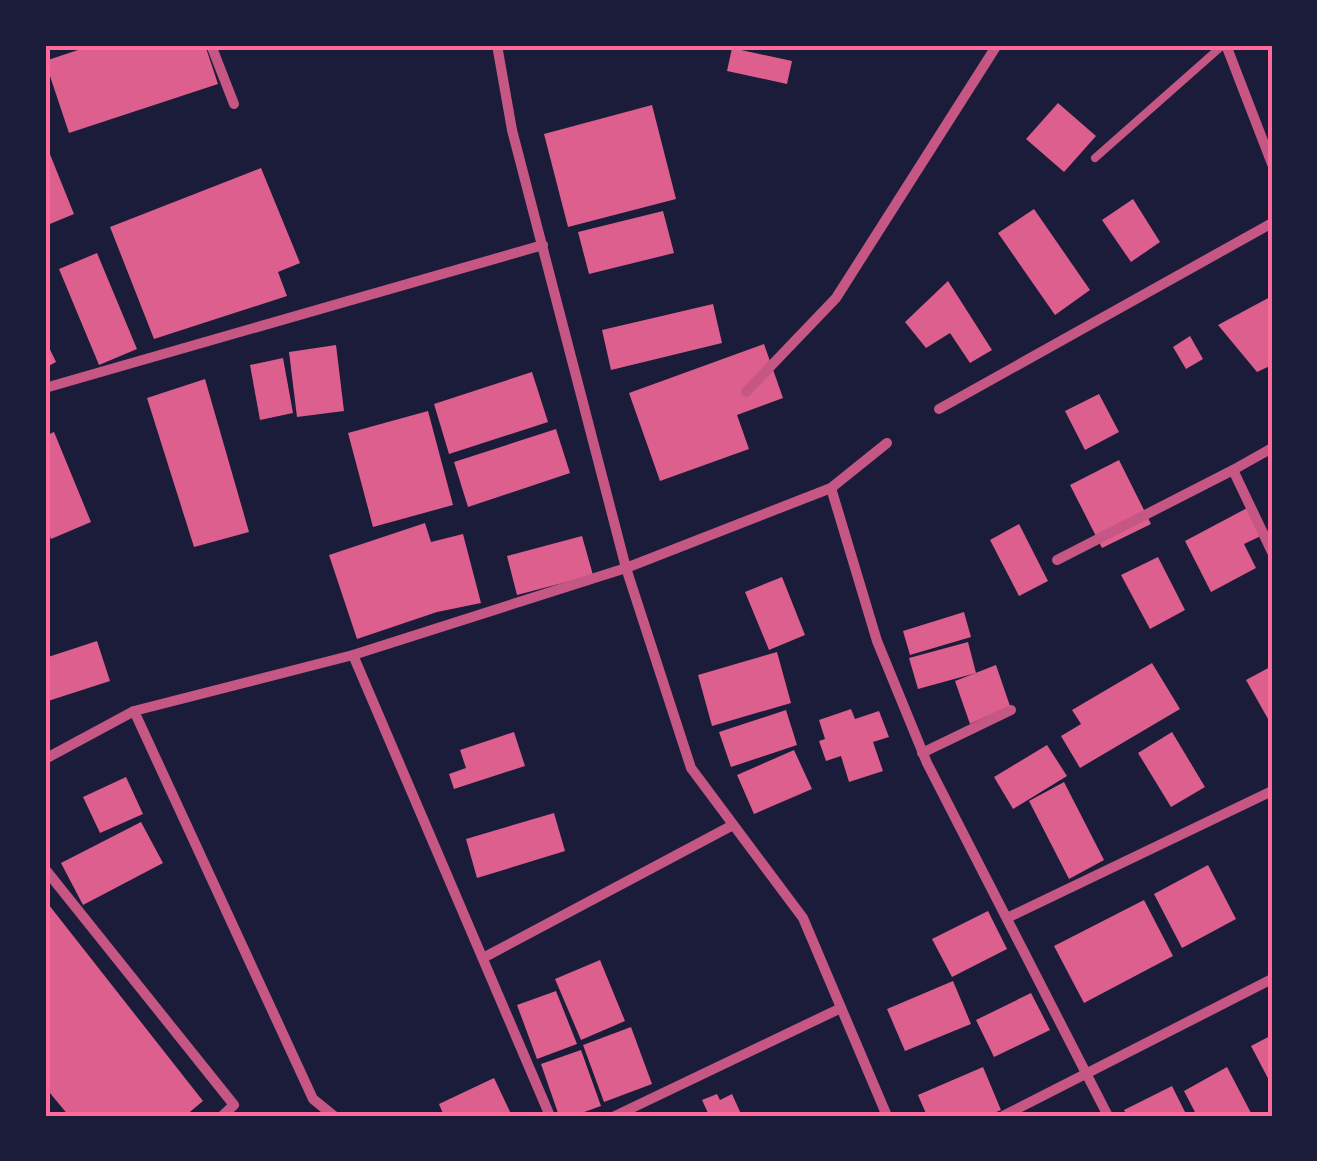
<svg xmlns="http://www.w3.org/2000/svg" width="1317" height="1161" viewBox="0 0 1317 1161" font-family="Rubik,sans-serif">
  <rect width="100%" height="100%" fill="#1b1b3a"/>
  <g fill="#dd5f8e">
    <path d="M93 45H205L218 84 69 133 45 61Z"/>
    <path d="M732 48 792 61 787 84 727 71Z"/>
    <path d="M1058 103 1096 136 1064 172 1026 139Z"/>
    <path d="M652 105 676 199 568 227 544 134Z"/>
    <path d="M45 142 74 214 45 226Z"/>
    <path d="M261 168 300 263 278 272 287 296 154 339 110 227Z"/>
    <path d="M1133 199 1160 242 1131 262 1102 220Z"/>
    <path d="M1034 209 1090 290 1055 315 998 233Z"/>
    <path d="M663 211 674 253 589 274 578 232Z"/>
    <path d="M97 253 137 349 99 365 59 269Z"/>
    <path d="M948 281 992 350 970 363 950 333 926 348 905 322Z"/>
    <path d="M1272 296V365L1257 372 1218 325Z"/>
    <path d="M713 304 722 343 611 370 602 330Z"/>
    <path d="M1190 336 1203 359 1186 369 1173 347Z"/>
    <path d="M45 339 56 362 45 368Z"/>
    <path d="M764 344 783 398 737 415 749 449 660 481 629 393Z"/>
    <path d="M336 345 344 411 297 417 289 352Z"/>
    <path d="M283 358 293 413 260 420 250 365Z"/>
    <path d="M532 372 548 422 449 454 434 404Z"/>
    <path d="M205 379 249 532 194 547 147 398Z"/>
    <path d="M1099 394 1119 432 1085 450 1065 411Z"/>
    <path d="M428 411 453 505 373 527 348 433Z"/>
    <path d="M556 429 570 473 468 507 454 462Z"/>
    <path d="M54 432 91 522 51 539 45 525V436Z"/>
    <path d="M1119 460 1151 524 1102 548 1070 485Z"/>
    <path d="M1249 507 1263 535 1244 544 1256 568 1211 592 1185 541Z"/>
    <path d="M425 523 431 542 463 534 481 603 437 612 357 639 329 555Z"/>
    <path d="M1019 524 1048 581 1019 596 990 540Z"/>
    <path d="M582 536 593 575 517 595 507 556Z"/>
    <path d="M1158 557 1185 610 1150 629 1121 575Z"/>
    <path d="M782 577 805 635 769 650 745 592Z"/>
    <path d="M964 612 971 637 910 655 903 631Z"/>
    <path d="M97 641 110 681 45 702V658Z"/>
    <path d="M968 642 976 673 918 689 909 658Z"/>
    <path d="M777 652 791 703 712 726 698 675Z"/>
    <path d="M1152 663 1180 709 1080 768 1061 736 1081 724 1072 710Z"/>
    <path d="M996 665 1010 706 970 724 955 681Z"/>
    <path d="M1272 666V726L1246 680Z"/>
    <path d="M851 709 855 719 879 711 889 737 873 742 883 771 849 782 841 756 826 761 819 741 825 739 819 720Z"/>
    <path d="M786 710 797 745 731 767 719 732Z"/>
    <path d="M514 732 525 766 454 789 449 774 466 768 460 750Z"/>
    <path d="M1172 732 1205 787 1171 807 1138 753Z"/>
    <path d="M1047 745 1067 776 1013 809 994 777Z"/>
    <path d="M794 750 812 789 754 814 737 775Z"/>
    <path d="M126 777 143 814 100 833 83 797Z"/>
    <path d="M1064 782 1104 860 1069 879 1029 801Z"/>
    <path d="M554 813 565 851 477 878 466 839Z"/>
    <path d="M141 822 163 863 83 905 61 863Z"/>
    <path d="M1208 865 1236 919 1182 948 1154 894Z"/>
    <path d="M45 900 203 1101 185 1116H69L45 1087Z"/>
    <path d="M1144 900 1173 956 1084 1003 1054 946Z"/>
    <path d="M988 911 1007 949 952 977 932 939Z"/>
    <path d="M600 960 625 1021 581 1040 555 979Z"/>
    <path d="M953 981 971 1024 905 1051 887 1009Z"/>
    <path d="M556 991 577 1044 537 1059 517 1005Z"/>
    <path d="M1031 993 1050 1030 994 1057 976 1020Z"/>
    <path d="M631 1027 652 1084 604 1102 583 1045Z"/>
    <path d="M1272 1035V1086L1251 1046Z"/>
    <path d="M581 1050 601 1106 573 1116H559L541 1064Z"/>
    <path d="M983 1067 1001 1110 987 1116H927L918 1095Z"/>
    <path d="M1227 1067 1251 1113 1245 1116H1197L1184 1091Z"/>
    <path d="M494 1078 512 1116H444L439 1104Z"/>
    <path d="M1172 1086 1187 1116H1127L1124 1110Z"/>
    <path d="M717 1094 720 1100 732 1094 742 1116H703L708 1113 702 1100Z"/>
  </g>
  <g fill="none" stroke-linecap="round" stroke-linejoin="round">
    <path stroke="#c65784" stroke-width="8" d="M1095 158 1223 45"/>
    <g stroke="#c65784" stroke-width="10">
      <path d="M211 45 234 104"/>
      <path d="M497 45 512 130 626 568 691 768 803 918 887 1116"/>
      <path d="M1226 45 1272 164"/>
      <path d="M45 388 543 245"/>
      <path d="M746 392 836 298 997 45"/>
      <path d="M939 409 1272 223"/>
      <path d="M1272 448 1233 470 1272 552"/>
      <path d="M831 488 877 641 927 763 1108 1116"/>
      <path d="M1057 560 1233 470"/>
      <path d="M353 655 550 1116"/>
      <path d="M134 711 313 1099 334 1116"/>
      <path d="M922 753 1011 710"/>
      <path d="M45 759 134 711 353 655 626 568 831 488 887 443"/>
      <path d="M45 869 234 1105 222 1116"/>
      <path d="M1007 918 1272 791"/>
      <path d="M483 958 733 825"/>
      <path d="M615 1116 841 1008"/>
      <path d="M1003 1116 1272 979"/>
    </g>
  </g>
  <rect width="1317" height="1161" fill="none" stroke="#1b1b3a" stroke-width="95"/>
  <rect x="48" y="48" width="1222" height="1066" fill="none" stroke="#ff6b9d" stroke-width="4"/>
</svg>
